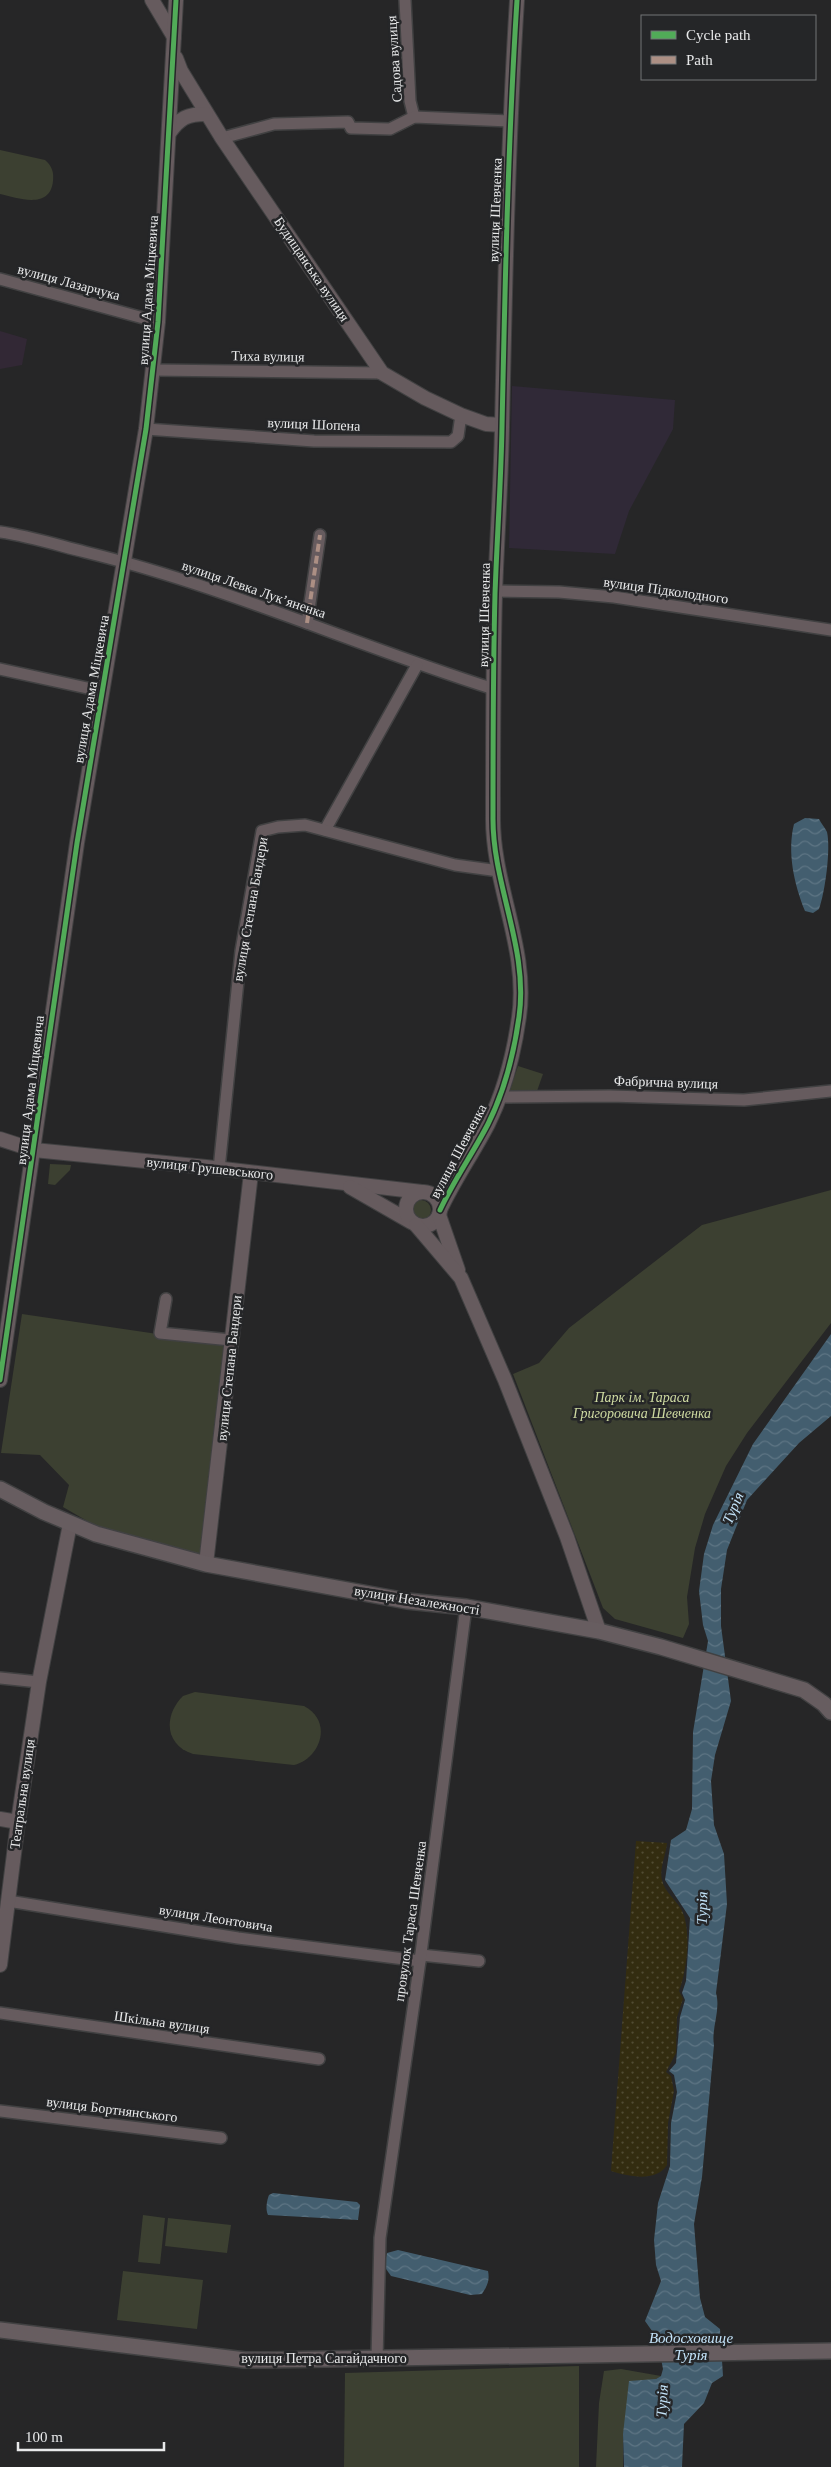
<svg xmlns="http://www.w3.org/2000/svg" width="831" height="2467" viewBox="0 0 831 2467" font-family="'Times New Roman',serif">
  <defs>
    <pattern id="sand-dots" width="8" height="8" patternUnits="userSpaceOnUse" patternTransform="scale(1.25)"><rect width="8" height="8" fill="#332c10"/><path d="M2 2h.1M6 6h.1" fill="none" stroke="#514b33" stroke-width="1.8" stroke-linecap="round"/></pattern>
    <pattern id="water-waves" width="16" height="10" patternUnits="userSpaceOnUse" patternTransform="scale(1.25)"><rect width="16" height="10" fill="#435e6f"/><path d="M0 5q4-4 8 0t8 0" fill="none" stroke="#5e7584"/></pattern>
  </defs>
  <rect width="100%" height="100%" fill="#262627"/>
  <path fill="#302937" d="M512 386 675 400 673 429 629 511 615 554 509 548Z"/>
  <path fill="#322835" d="M0 331 27 339 22 365 0 369Z"/>
  <g fill="#3c4031">
    <path d="M0 150 45 160C52 166 54 172 53 181 50 210 18 198 0 194Z"/>
    <path d="M518 1066 543 1074 537 1091 510 1090Z"/>
    <path d="M50 1164 71 1165 70 1170 55 1185 48 1184Z"/>
    <path d="M831 1190V1323L747 1433 726 1466 705 1514 695 1548 687 1597 689 1624 683 1638 615 1619 603 1608 513 1374 539 1363 569 1328 702 1225Z"/>
    <circle cx="421" cy="1210" r="10"/>
    <path d="M22 1314 225 1344 202 1555 94 1525 63 1507 69 1485 40 1455 1 1453Z"/>
    <path d="M195 1692 304 1706C333 1721 321 1758 294 1765L193 1754C165 1745 163 1716 183 1696Z"/>
    <path d="M143 2215 165 2218 160 2264 138 2262Z"/>
    <path d="M168 2218 231 2225 227 2253 165 2246Z"/>
    <path d="M123 2271 203 2280 197 2329 117 2320Z"/>
    <path d="M579 2366V2467H344L345 2373Z"/>
    <path d="M621 2369 661 2376 656 2379 623 2434V2467H596L599 2403 604 2371Z"/>
  </g>
  <path fill="url(#sand-dots)" d="M636 1841 667 1843C666 1855 659 1869 662 1880 664 1891 676 1900 681 1909 692 1928 687 1971 679 1991L683 1999 677 2017 676 2053 666 2072 671 2076 674 2091 668 2123 667 2165C656 2183 627 2176 611 2171Z"/>
  <g fill="url(#water-waves)">
    <path d="M805 818 819 819C821 823 825 828 827 832 831 849 825 893 819 909L813 913 805 911C794 884 787 852 794 824Z"/>
    <path d="M831 1334V1416L799 1443 747 1500 727 1550 721 1589V1626L731 1701 715 1755 711 1781 714 1825 724 1854 727 1904 716 1993C721 2011 711 2028 714 2045L702 2177 694 2224 700 2298 705 2317 720 2329 723 2376 712 2383 704 2403 684 2424 682 2467H624L623 2434 629 2381 656 2379 661 2376 663 2369 657 2338 645 2321 661 2281 656 2265 654 2240 658 2203 670 2166 671 2123 677 2092 674 2075 669 2071 676 2063 680 2017 685 2000 682 1993 686 1981 690 1918 665 1880 671 1840 686 1830 692 1809 693 1732 708 1641 703 1625 699 1591 704 1554 713 1525 753 1444Z"/>
    <path d="M273 2193 357 2202 360 2205 358 2220 268 2215C265 2209 267 2200 269 2195Z"/>
    <path d="M398 2250 488 2271C490 2281 487 2286 482 2294L470 2295 391 2276 384 2266 387 2253Z"/>
  </g>
  <g fill="none" stroke-linecap="round" stroke-linejoin="round">
    <defs>
      <g id="minor">
        <path d="M405 0 410 101 414 117"/>
        <path d="M222 138 274 124 348 122 351 128 390 129 414 117 510 121"/>
        <path d="M0 279 158 322"/>
        <path d="M153 370 382 373"/>
        <path d="M146 429 314 441 451 442 458 436 461 415"/>
        <path d="M0 532C28 536 57 545 85 552 225 586 357 646 494 689"/>
        <path d="M495 591 559 592 614 597 831 630"/>
        <path d="M307 623 320 535"/>
        <path d="M0 669 101 691"/>
        <path d="M325 830 417 665"/>
        <path d="M499 1097 610 1096 744 1100 831 1091"/>
        <path d="M219 1169 241 951 262 831 278 827 305 825 455 865 499 871"/>
        <path d="M166 1299 160 1333 231 1340"/>
        <path d="M0 1678 39 1682"/>
        <path d="M8 1901 238 1938 420 1961"/>
        <path d="M421 1955 479 1961"/>
        <path d="M0 2013 319 2059"/>
        <path d="M0 2111 221 2138"/>
        <path d="M377 2359 380 2238 420 1961 466 1607"/>
      </g>
      <g id="tertiary">
        <path d="M152 0 174 37"/>
        <path d="M176 58 181 71 222 138 382 373 425 398 461 415 486 424 502 425"/>
        <path d="M169 133C180 118 187 114 206 114"/>
        <path d="M0 1139 34 1150 206 1167 422 1192"/>
        <path d="M350 1187 411 1222"/>
        <circle cx="423" cy="1209" r="17"/>
        <path d="M440 1210C454 1180 473 1153 488 1124 504 1092 514 1053 519 1017 529 948 492 885 493 816 493 742 493 668 495 594 497 538 501 482 502 427 505 284 508 142 517 0"/>
        <path d="M439 1215 458 1270"/>
        <path d="M416 1225 461 1278 505 1380 567 1537 599 1631"/>
        <path d="M0 1380 77 843 146 429 158 322 176 0"/>
        <path d="M206 1564 251 1173"/>
        <path d="M0 1819 18 1822"/>
        <path d="M0 1965 18 1822 39 1682 70 1524"/>
      </g>
      <g id="secondary">
        <path d="M0 1489 44 1512 96 1534 206 1564 407 1601 466 1607 599 1631 661 1647 804 1690 824 1704 831 1712"/>
        <path d="M0 2330 245 2360H266L831 2351"/>
      </g>
    </defs>
    <use href="#minor" stroke="#414142" stroke-width="14"/>
    <use href="#tertiary" stroke="#414142" stroke-width="16"/>
    <use href="#secondary" stroke="#414142" stroke-width="18"/>
    <use href="#minor" stroke="#665b5e" stroke-width="11"/>
    <use href="#tertiary" stroke="#665b5e" stroke-width="14"/>
    <use href="#secondary" stroke="#675d60" stroke-width="15"/>
    <path stroke="#ac8f84" stroke-width="4" stroke-dasharray="8 4" stroke-linecap="butt" d="M307 623 320 535"/>
    <defs>
      <g id="cycleway">
        <path d="M440 1210C454 1180 473 1153 488 1124 504 1092 514 1053 519 1017 529 948 492 885 493 816 493 742 493 668 495 594 497 538 501 482 502 427 505 284 508 142 517 0"/>
        <path d="M0 1380 77 843 146 429 158 322 176 0"/>
      </g>
    </defs>
    <use href="#cycleway" stroke="#252628" stroke-width="8"/>
    <use href="#cycleway" stroke="#51ab58" stroke-width="5"/>
  </g>
  <g text-anchor="middle" stroke-width="5" stroke-linejoin="round" paint-order="stroke">
    <g font-size="14" fill="#e8e9ea" stroke="#252628">
      <text transform="translate(394 59) rotate(-94)" y="5">Садова вулиця</text>
      <text transform="translate(495 210) rotate(-88)" y="5">вулиця Шевченка</text>
      <text transform="translate(312 269) rotate(56)" y="5">Будищанська вулиця</text>
      <text transform="translate(69 282) rotate(15)" y="5">вулиця Лазарчука</text>
      <text transform="translate(148 290) rotate(-86)" y="5">вулиця Адама Міцкевича</text>
      <text transform="translate(268 356) rotate(1)" y="5">Тиха вулиця</text>
      <text transform="translate(314 424) rotate(2)" y="5">вулиця Шопена</text>
      <text transform="translate(254 589) rotate(19)" y="5">вулиця Левка Лукʼяненка</text>
      <text transform="translate(666 590) rotate(8)" y="5">вулиця Підколодного</text>
      <text transform="translate(484 615) rotate(-89)" y="5">вулиця Шевченка</text>
      <text transform="translate(91 689) rotate(-80)" y="5">вулиця Адама Міцкевича</text>
      <text transform="translate(250 909) rotate(-80)" y="5">вулиця Степана Бандери</text>
      <text transform="translate(666 1082) rotate(2)" y="5">Фабрична вулиця</text>
      <text transform="translate(30 1090) rotate(-83)" y="5">вулиця Адама Міцкевича</text>
      <text transform="translate(458 1151) rotate(-62)" y="5">вулиця Шевченка</text>
      <text transform="translate(210 1168) rotate(6)" y="5">вулиця Грушевського</text>
      <text transform="translate(229 1368) rotate(-84)" y="5">вулиця Степана Бандери</text>
      <text transform="translate(417 1600) rotate(9)" y="5">вулиця Незалежності</text>
      <text transform="translate(22 1794) rotate(-82)" y="5">Театральна вулиця</text>
      <text transform="translate(216 1918) rotate(9)" y="5">вулиця Леонтовича</text>
      <text transform="translate(410 1921) rotate(-82)" y="5">провулок Тараса Шевченка</text>
      <text transform="translate(162 2022) rotate(8)" y="5">Шкільна вулиця</text>
      <text transform="translate(112 2109) rotate(7)" y="5">вулиця Бортнянського</text>
      <text x="324" y="2363">вулиця Петра Сагайдачного</text>
    </g>
    <g font-size="14" font-style="italic" fill="#cedaa1" stroke="#252628">
      <text x="642" y="1402">Парк ім. Тараса<tspan x="642" dy="16">Григоровича Шевченка</tspan></text>
    </g>
    <g font-size="15" font-style="italic" fill="#c3e3f9" stroke="#252628">
      <text transform="translate(733 1508) rotate(-67)" y="5">Турія</text>
      <text transform="translate(702 1908) rotate(-89)" y="5">Турія</text>
      <text x="691" y="2343">Водосховище<tspan x="691" dy="17">Турія</tspan></text>
      <text transform="translate(662 2401) rotate(-87)" y="5">Турія</text>
    </g>
  </g>
  <rect x="641" y="15" width="175" height="65" fill="#252628" stroke="#737476"/>
  <rect x="651" y="31" width="25" height="8" fill="#51ab58" stroke="#737476"/>
  <text x="686" y="40" font-size="15" fill="#e8e9ea">Cycle path</text>
  <rect x="651" y="56" width="25" height="8" fill="#ac8f84" stroke="#737476"/>
  <text x="686" y="65" font-size="15" fill="#e8e9ea">Path</text>
  <path d="M18 2442v8h146v-8" fill="none" stroke="#e8e9ea" stroke-width="2.5"/>
  <text x="25" y="2442" font-size="15" fill="#e8e9ea" stroke="#252628" stroke-width="4" paint-order="stroke">100 m</text>
</svg>
